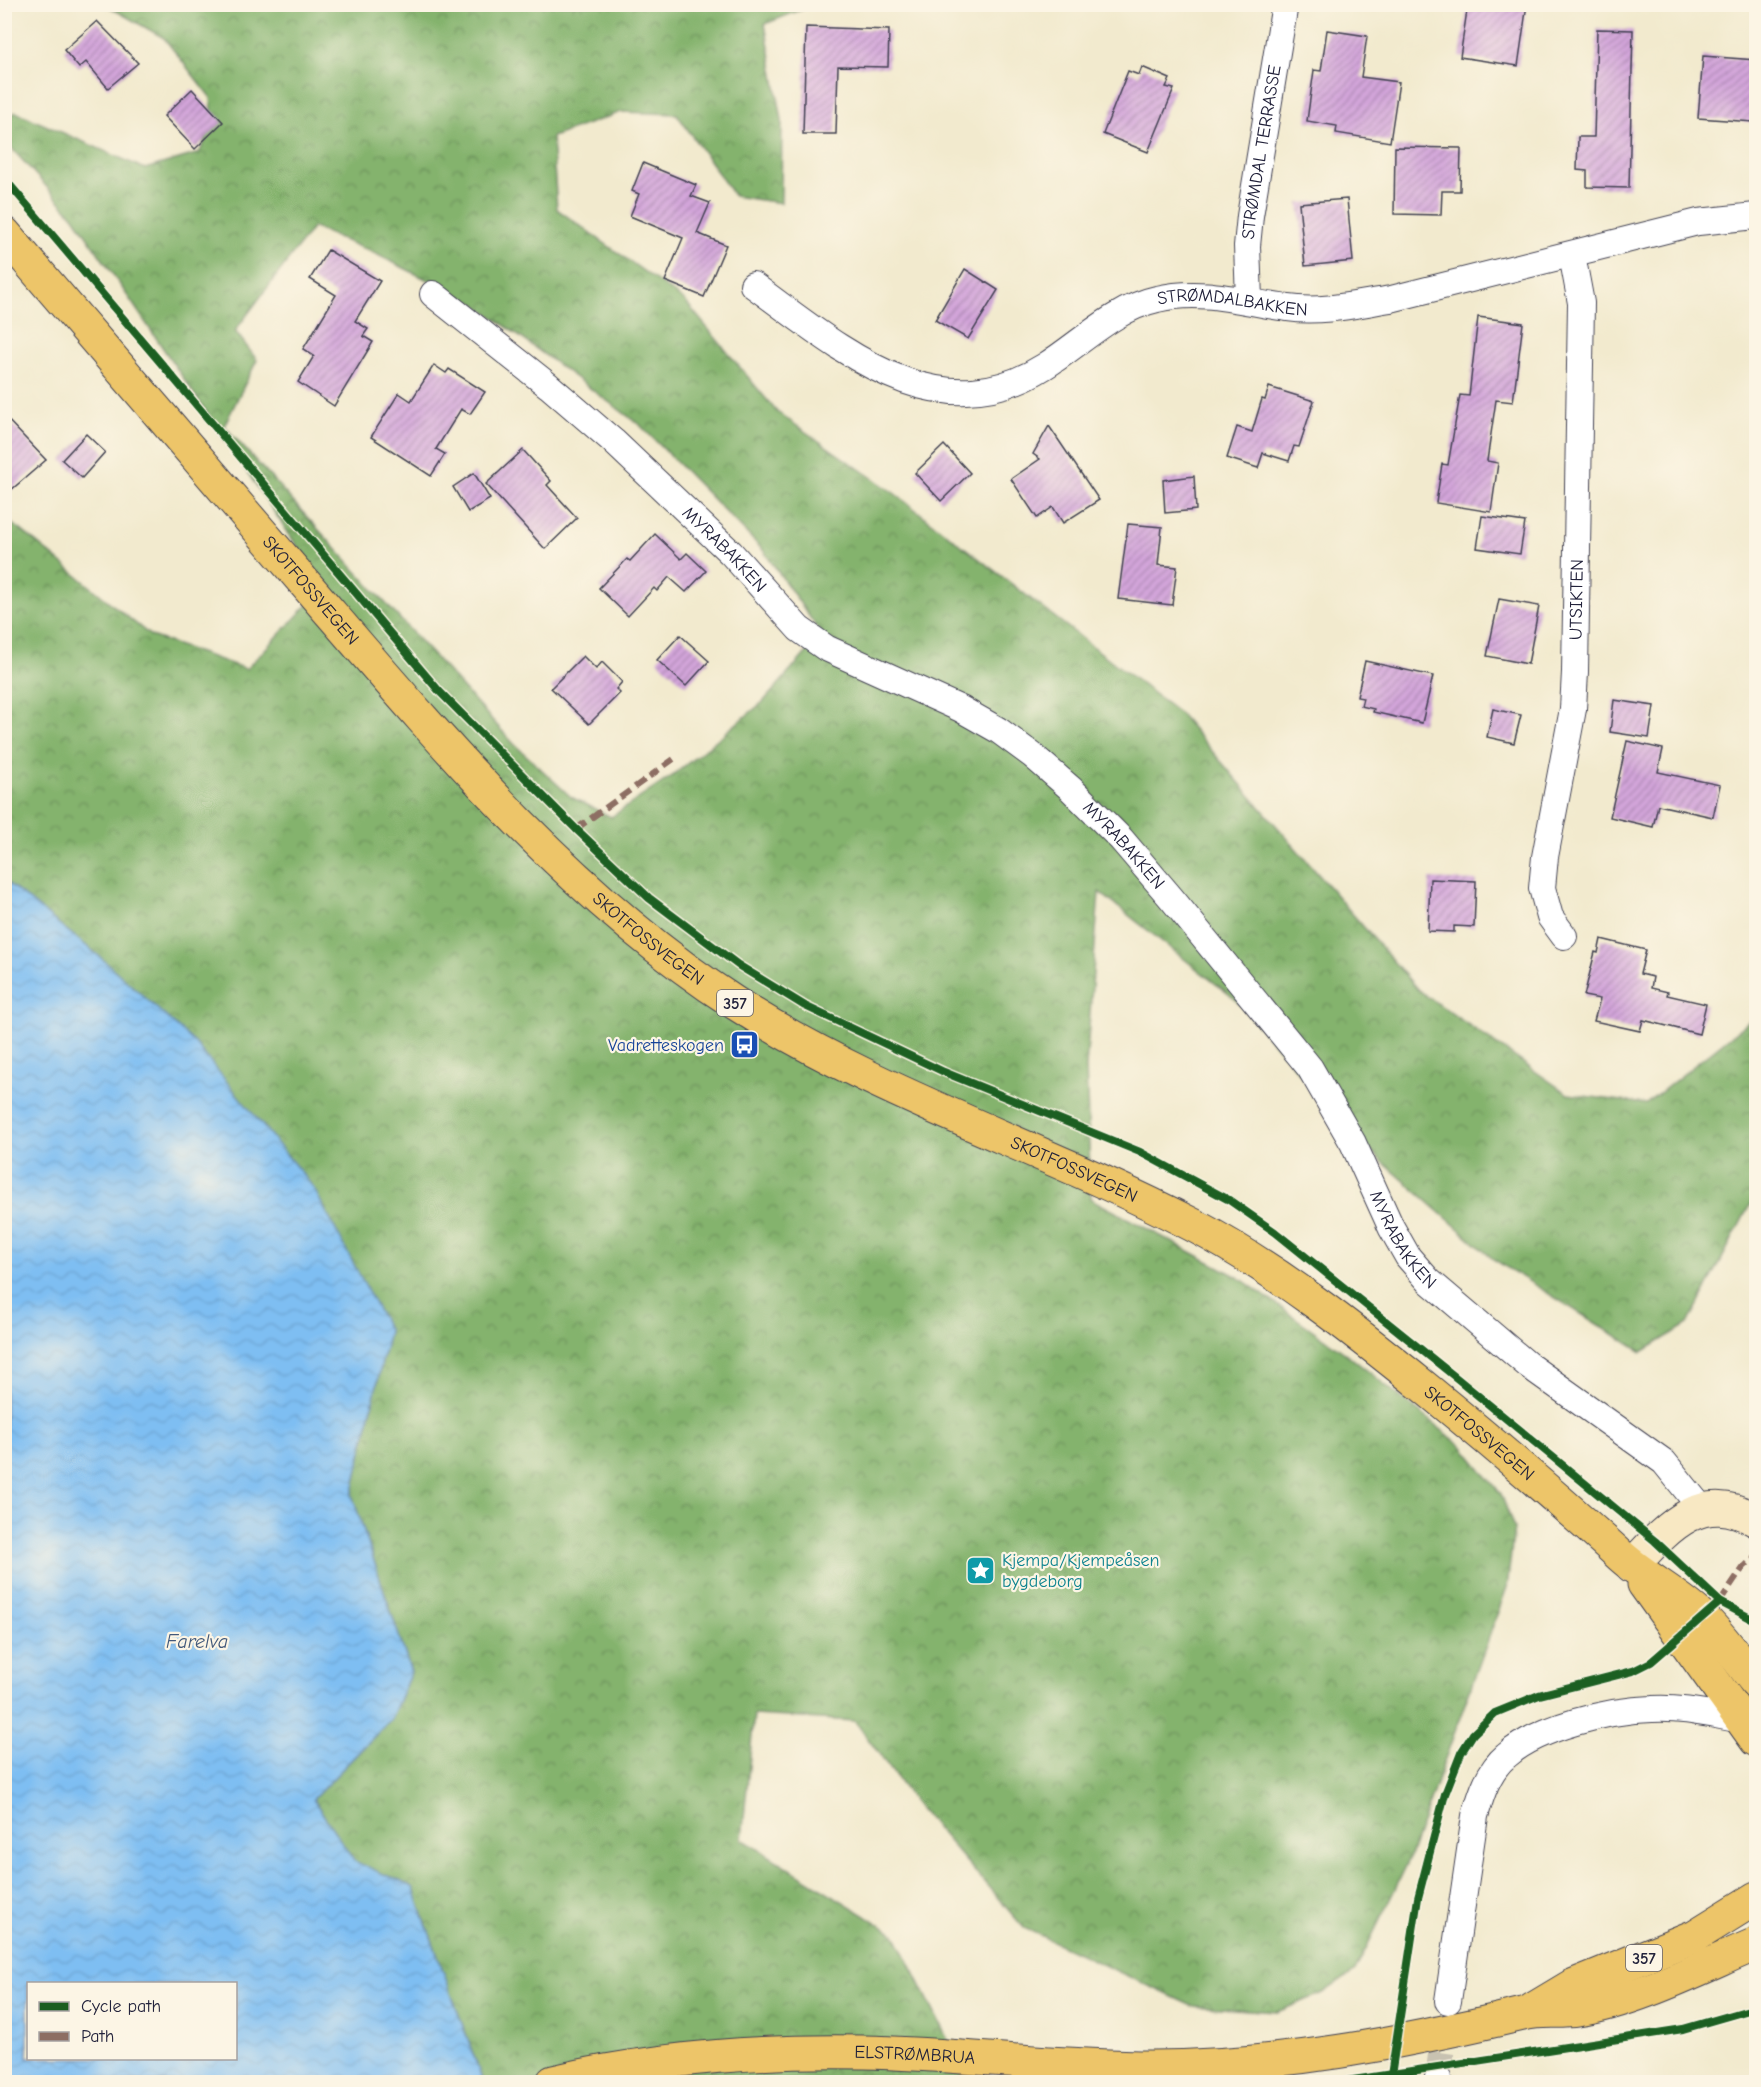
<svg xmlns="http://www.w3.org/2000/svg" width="1761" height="2087" viewBox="0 0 1761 2087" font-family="'Comic Neue',sans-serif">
  <defs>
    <pattern id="forest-crowns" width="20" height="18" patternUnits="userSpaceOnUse" patternTransform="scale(1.5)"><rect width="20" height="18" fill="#84b36d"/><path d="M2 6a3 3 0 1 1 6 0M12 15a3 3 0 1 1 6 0" fill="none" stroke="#6c915b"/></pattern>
    <pattern id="water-waves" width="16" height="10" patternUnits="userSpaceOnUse" patternTransform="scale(1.5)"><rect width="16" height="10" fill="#7ebef2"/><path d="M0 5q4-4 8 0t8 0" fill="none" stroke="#6da3d0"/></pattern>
    <pattern id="building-hatch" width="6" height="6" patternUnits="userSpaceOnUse" patternTransform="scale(1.5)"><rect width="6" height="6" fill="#d3a5da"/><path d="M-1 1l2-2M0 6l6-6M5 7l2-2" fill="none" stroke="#ab86b2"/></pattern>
  </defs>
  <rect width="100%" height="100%" fill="#fcf5e5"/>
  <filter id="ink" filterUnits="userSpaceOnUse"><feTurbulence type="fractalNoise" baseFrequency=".0167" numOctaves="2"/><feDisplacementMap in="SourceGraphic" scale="12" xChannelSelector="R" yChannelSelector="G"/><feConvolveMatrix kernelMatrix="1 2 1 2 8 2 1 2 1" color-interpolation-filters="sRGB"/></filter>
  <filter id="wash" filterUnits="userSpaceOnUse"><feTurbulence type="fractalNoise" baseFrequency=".008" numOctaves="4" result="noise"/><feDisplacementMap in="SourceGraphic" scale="24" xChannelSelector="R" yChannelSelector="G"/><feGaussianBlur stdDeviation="1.35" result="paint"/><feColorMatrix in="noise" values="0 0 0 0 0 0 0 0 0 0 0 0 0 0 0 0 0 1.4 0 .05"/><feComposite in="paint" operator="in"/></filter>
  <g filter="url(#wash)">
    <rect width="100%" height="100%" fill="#f2eace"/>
    <path fill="url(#forest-crowns)" stroke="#536a54" stroke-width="1.5" fill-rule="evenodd" d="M106 5H813L765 24 782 120 781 203 734 196 677 114 621 112 552 137 557 209 685 301 777 412 894 493 1180 714 1418 990 1568 1094 1646 1104 1756 1016V1193L1688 1324 1642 1352 1493 1259 1360 1142 1235 999 1099 892 1086 1067 1091 1199 1238 1277 1349 1356 1463 1447 1501 1494 1514 1528 1507 1587 1408 1862 1355 1971 1323 1993 1277 2012 1192 2006 1024 1928 916 1804 855 1721 754 1715 742 1839 895 1934 969 2082H483L413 1887 354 1862 313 1799 391 1719 411 1672 352 1495 389 1331 99 956 5 881V520L20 529 151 636 246 669 325 587 74 217 5 141V117L16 112 145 169 199 153 213 125 211 98 164 38ZM313 227 376 254 474 303 640 425 763 550 822 635 763 702 672 776 611 817 571 797 514 744 224 426 257 360 235 331Z"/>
    <path fill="url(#water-waves)" stroke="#507096" stroke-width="1.5" fill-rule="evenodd" d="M5 881 99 956 195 1043 313 1187 389 1331 352 1495 411 1672 391 1719 313 1799 354 1861 413 1887 483 2082H5ZM28 1984H236V2058H28Z"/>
    <g id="blocks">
      <g fill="url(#building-hatch)">
        <path d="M1468 4H1527L1518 66 1460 57Z"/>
        <path d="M97 21 138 63 108 88 86 62 79 68 64 50Z"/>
        <path d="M806 27 889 30 888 67 838 66 836 134H803Z"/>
        <path d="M1597 29 1633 30 1629 188 1587 187V171L1577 170 1578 137H1594Z"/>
        <path d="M1327 30 1367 36 1361 77 1399 82 1390 142 1336 133 1337 126 1307 121 1314 70 1321 71Z"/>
        <path d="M1703 56 1756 60 1754 122 1698 118Z"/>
        <path d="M1142 67 1170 79 1166 87 1174 89 1148 152 1103 134 1128 71 1139 75Z"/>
        <path d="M192 89 223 122 195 149 164 116Z"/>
        <path d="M1395 147 1461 148 1460 191H1442L1441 215 1394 214Z"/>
        <path d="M643 163 696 185 691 196 710 203 697 233 726 245 704 297 665 281 683 238 630 216 639 194 632 191Z"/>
        <path d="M1347 199 1353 261 1305 266 1299 203Z"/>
        <path d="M328 250 380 281 355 321 368 329 363 336 373 342 334 406 298 382 314 356 303 349 336 295 310 279Z"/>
        <path d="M965 269 998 290 968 339 935 320Z"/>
        <path d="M1478 317 1523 323 1513 402 1496 400 1487 461 1498 463 1491 512 1436 503 1442 464 1448 465 1460 395 1469 396Z"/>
        <path d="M434 365 446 373 449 369 485 392 470 414 461 409 436 449 445 454 431 476 371 437 399 393 411 401Z"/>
        <path d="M1269 387 1314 401 1299 447 1294 446 1289 461 1263 453 1258 468 1227 458 1237 427 1252 432 1262 399 1265 400Z"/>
        <path d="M4 416 46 460 4 496Z"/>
        <path d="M1049 426 1099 500 1063 523 1053 507 1037 518 1011 479 1040 459 1033 454Z"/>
        <path d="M86 434 105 452 82 478 62 460Z"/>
        <path d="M944 445 970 473 941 501 915 473Z"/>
        <path d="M523 450 551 481 547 485 577 518 545 549 486 484Z"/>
        <path d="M474 473 490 499 468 512 453 487Z"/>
        <path d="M1194 476 1196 510 1165 513 1163 480Z"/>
        <path d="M1482 516 1525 522 1520 554 1477 548Z"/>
        <path d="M1128 524 1162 527 1158 565 1177 567 1172 605 1118 599Z"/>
        <path d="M655 534 681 559 687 553 706 571 686 592 669 577 657 591 654 588 628 616 599 588 627 559 630 561Z"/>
        <path d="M1499 599 1539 606 1528 664 1487 656Z"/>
        <path d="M680 635 709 661 686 686 657 660Z"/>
        <path d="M583 656 596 669 602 662 622 682 616 689 620 693 589 724 551 688Z"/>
        <path d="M1365 661 1433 676 1422 723 1373 712 1374 709 1361 706 1363 698 1357 697Z"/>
        <path d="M1614 700 1654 706 1649 738 1610 732Z"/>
        <path d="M1493 709 1521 715 1514 743 1487 737Z"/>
        <path d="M1627 741 1663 749 1658 772 1720 785 1713 817 1658 805 1653 827 1610 817Z"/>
        <path d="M1430 879 1476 881 1474 927 1454 926V932L1428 931Z"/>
        <path d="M1601 939 1646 950 1640 974 1653 977 1651 988 1668 992 1667 995 1706 1004 1699 1034 1643 1020 1640 1031 1594 1021 1600 999 1584 996 1595 952 1598 953Z"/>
      </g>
    </g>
  </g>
  <g filter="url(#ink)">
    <use href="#blocks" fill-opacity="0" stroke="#414051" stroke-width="1.5"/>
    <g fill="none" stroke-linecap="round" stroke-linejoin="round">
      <path stroke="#c8c2b1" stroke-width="26" stroke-dasharray="26 13" stroke-linecap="butt" d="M1438 2078 1446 2017"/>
      <defs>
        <g id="street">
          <path id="s1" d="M753 285C840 348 936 435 1045 366 1080 344 1115 308 1157 299 1203 288 1243 302 1288 308 1322 313 1358 304 1391 299L1698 222 1756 216"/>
          <path id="s2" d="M433 294 549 386 613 441 731 553 799 629 826 648 961 709 998 730 1032 755 1070 788 1121 839 1172 899 1310 1068 1353 1143 1391 1227 1408 1257 1429 1281 1528 1365 1664 1462 1702 1509"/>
          <path id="s3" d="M1249 299 1247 246 1250 216 1285 4"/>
          <path id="s4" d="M1564 936 1550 917 1542 888 1545 857 1573 709 1575 672 1581 303 1572 255"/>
          <path d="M1448 2001 1475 1816C1481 1795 1488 1771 1506 1756 1538 1727 1610 1710 1652 1709 1682 1707 1713 1715 1743 1720"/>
          <path d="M1437 2082 1438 2078"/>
        </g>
        <path id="secondary" d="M1632 1566C1668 1527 1701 1488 1756 1520"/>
        <g id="primary">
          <path id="s5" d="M4 233C110 356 215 479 321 602 444 745 575 900 735 1003 878 1095 1042 1147 1193 1225 1278 1270 1354 1330 1429 1391 1495 1445 1560 1500 1622 1557 1648 1580 1681 1596 1705 1620 1724 1639 1740 1662 1756 1682"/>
          <path d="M1644 1584 1756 1740"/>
          <path d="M1532 2010 1572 1986 1695 1936 1756 1898"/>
          <path id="s6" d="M553 2082C655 2058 758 2050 864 2052 960 2054 1056 2067 1152 2067 1278 2067 1401 2043 1523 2014 1541 2009 1560 2013 1578 2010 1634 2002 1704 1966 1756 1944"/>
        </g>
      </defs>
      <use href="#street" stroke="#414051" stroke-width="28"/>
      <use href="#secondary" stroke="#414051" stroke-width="35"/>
      <use href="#primary" stroke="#414051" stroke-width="35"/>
      <use href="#street" stroke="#fff" stroke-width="26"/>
      <use href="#secondary" stroke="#f8e8c3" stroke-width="33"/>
      <use href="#primary" stroke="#edc569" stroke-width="33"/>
      <g stroke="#8d6e63" stroke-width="6" stroke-dasharray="12 6" stroke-linecap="butt">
        <path d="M576 829 678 756"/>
        <path d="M1720 1602 1743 1568 1756 1555"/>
      </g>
      <defs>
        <g id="cycleway">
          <path d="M4 178 439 691 576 829 649 898 738 965 805 1006 944 1072 1140 1152 1229 1200 1275 1232 1459 1380 1655 1541 1720 1602 1756 1621"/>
          <path d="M1340 2082 1683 2029 1756 2008"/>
          <path d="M1390 2082 1418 1898 1445 1794 1461 1753 1473 1734 1495 1713 1539 1695 1633 1671 1651 1662 1720 1602"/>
        </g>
      </defs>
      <use href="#cycleway" stroke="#fcf5e5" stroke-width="11"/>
      <use href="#cycleway" stroke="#1b5e20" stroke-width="8"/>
    </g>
  </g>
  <defs>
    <symbol id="bus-square" viewBox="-11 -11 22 22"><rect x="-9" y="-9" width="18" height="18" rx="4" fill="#1a4fb4" stroke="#fcf5e5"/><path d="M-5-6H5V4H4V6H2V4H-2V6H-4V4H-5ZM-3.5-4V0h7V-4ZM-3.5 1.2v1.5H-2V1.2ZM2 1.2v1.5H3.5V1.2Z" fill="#fff"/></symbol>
    <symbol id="sight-square" viewBox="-11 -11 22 22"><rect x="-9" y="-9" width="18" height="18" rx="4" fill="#0f9aa8" stroke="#fcf5e5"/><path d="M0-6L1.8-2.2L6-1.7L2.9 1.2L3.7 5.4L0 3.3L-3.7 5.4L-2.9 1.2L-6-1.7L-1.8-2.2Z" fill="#fff"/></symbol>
  </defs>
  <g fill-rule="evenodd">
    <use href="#bus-square" x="728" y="1028" width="33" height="33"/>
    <use href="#sight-square" x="964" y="1554" width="33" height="33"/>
  </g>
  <g text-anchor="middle" stroke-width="4.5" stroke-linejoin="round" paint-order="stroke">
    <g fill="#fcf5e5" stroke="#63616e" stroke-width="1.5">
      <rect x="717" y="990" width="36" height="26" rx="4.5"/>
      <rect x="1626" y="1945" width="36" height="26" rx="4.5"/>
    </g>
    <g font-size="16" font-weight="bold" fill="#22223b">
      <text x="735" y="1009">357</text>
      <text x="1644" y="1964">357</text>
    </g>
    <g font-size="18" fill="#22223b" stroke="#fcf5e5">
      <text dy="6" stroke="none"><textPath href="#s3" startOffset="148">STRØMDAL TERRASSE</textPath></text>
      <text dy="6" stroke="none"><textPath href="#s1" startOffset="534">STRØMDALBAKKEN</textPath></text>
      <text dy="6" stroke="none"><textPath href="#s2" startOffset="388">MYRABAKKEN</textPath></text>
      <text dy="6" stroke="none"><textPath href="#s5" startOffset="471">SKOTFOSSVEGEN</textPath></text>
      <text dy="6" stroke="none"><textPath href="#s4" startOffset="345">UTSIKTEN</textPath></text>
      <text dy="6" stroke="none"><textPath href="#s2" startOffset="892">MYRABAKKEN</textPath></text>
      <text dy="6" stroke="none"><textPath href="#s5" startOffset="957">SKOTFOSSVEGEN</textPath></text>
      <text dy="6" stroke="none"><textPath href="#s5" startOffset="1443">SKOTFOSSVEGEN</textPath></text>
      <text dy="6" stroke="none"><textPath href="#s2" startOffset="1378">MYRABAKKEN</textPath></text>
      <text dy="6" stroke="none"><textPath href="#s5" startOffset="1929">SKOTFOSSVEGEN</textPath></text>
      <text dy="6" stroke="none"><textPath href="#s6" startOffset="364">ELSTRØMBRUA</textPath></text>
    </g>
    <g font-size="18" fill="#164399" stroke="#fcf5e5" text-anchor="end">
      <text x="724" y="1051">Vadretteskogen</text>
    </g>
    <g font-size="18" fill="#0d838f" stroke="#fcf5e5" text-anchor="start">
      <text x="1002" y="1566">Kjempa/Kjempeåsen<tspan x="1002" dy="21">bygdeborg</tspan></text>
    </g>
    <g font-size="20" font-style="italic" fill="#42597b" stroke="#fcf5e5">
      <text x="197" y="1648">Farelva</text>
    </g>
  </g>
  <rect width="1761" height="2087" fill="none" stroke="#fcf5e5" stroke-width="24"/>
  <rect x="27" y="1982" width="210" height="78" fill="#fcf5e5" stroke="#a5a1a1" stroke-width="1.5"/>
  <rect x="39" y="2002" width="30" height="9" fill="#1b5e20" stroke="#a5a1a1" stroke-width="1.5"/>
  <text x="81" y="2012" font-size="18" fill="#22223b">Cycle path</text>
  <rect x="39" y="2032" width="30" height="9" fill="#8d6e63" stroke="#a5a1a1" stroke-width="1.5"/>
  <text x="81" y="2042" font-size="18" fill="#22223b">Path</text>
</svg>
